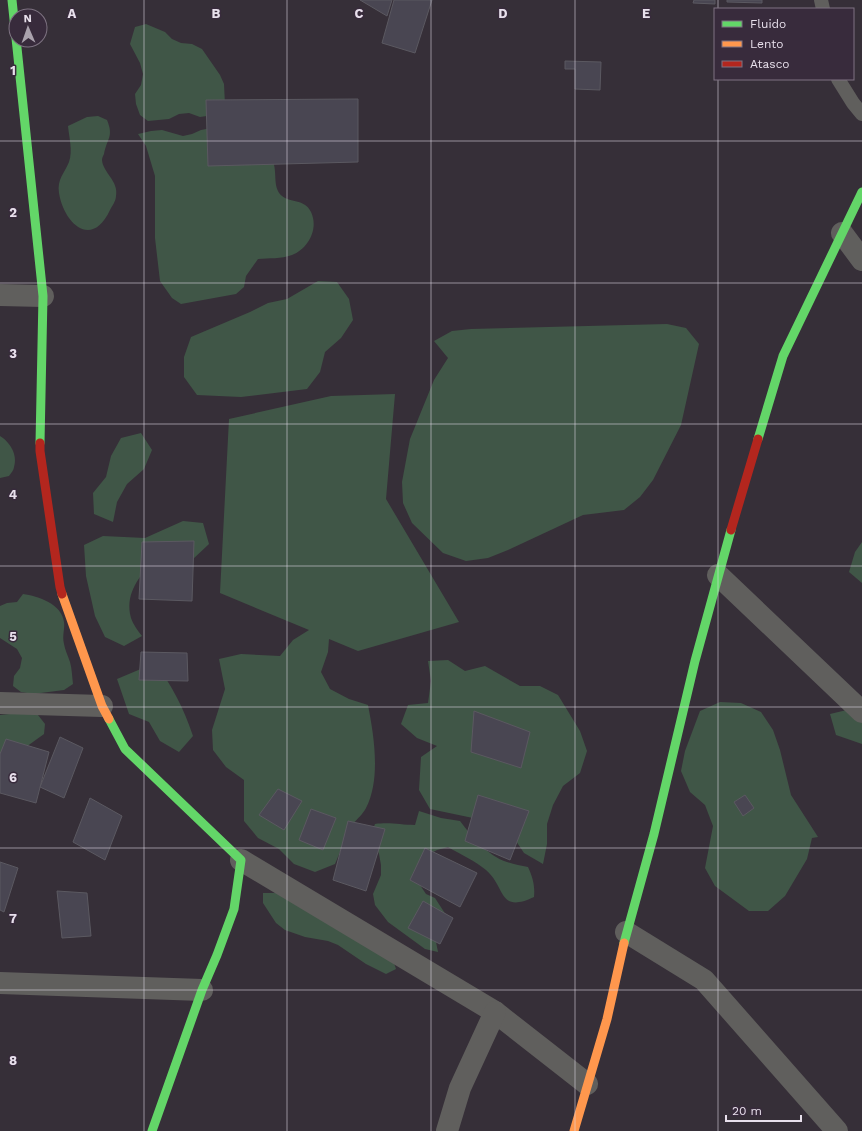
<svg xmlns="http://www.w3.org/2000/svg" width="862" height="1131" viewBox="0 0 862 1131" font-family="'Work Sans',sans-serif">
  <rect width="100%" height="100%" fill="#362f38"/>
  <g fill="#405647">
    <path d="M146 24 165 32 172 39 181 43 192 44 202 49 220 75 224 84 225 105 220 114 200 117 189 113 179 114 169 119 148 121 140 115 136 104 135 94 141 85 143 74 140 63 130 44 135 27Z"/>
    <path d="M98 116 107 120C114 137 107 138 104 154 103 156 102 158 102 160 103 173 119 181 116 196 116 201 112 206 110 210 92 249 64 224 59 193 57 179 64 174 69 162 73 151 69 137 68 126L87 117Z"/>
    <path d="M222 126C234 134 246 142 258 150 262 152 268 155 271 158 279 169 271 187 282 196 291 203 305 199 311 212 319 229 308 249 292 255 281 259 269 258 258 259L246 276 244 287 236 294 181 304 172 298 160 281 155 238V176L146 146 138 134 151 131 162 130 183 136 192 134 201 130Z"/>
    <path d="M318 281 337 282 349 299 353 320 341 338 325 352 320 372 307 389 241 397 197 395 184 377V357L191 337 250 312 268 303 287 299Z"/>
    <path d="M667 324 686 328 699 344 681 425 653 480 640 497 624 510 583 515 508 550 488 558 466 561 443 553 412 523 403 503 402 482 410 439 434 380 448 358 434 341 452 331 471 329Z"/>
    <path d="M395 394 386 499 459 622 358 651 329 639 328 652 321 672 330 689 349 699 368 705C374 736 381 779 366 808 363 814 357 819 353 824 345 836 341 851 335 864L315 872 294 864 279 849 258 838 244 821V780L226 767 213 750 212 730 225 689 219 659 241 654 280 656 293 640 309 630 220 593 229 419 331 396Z"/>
    <path d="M141 433 152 450 144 469 127 484 117 502 113 522 94 514 93 493 106 477 111 456 121 438Z"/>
    <path d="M0 436C10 442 18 455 14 467 14 470 11 473 9 476L0 478Z"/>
    <path d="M183 521 203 523 209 544 192 560 150 564C137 580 125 595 131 618 133 624 138 631 142 636L124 646 105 637 95 616 86 576 84 545 103 536 145 538Z"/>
    <path d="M862 542V583L849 572 855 552Z"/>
    <path d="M23 594C38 596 62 604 64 622 65 629 62 635 64 644 65 650 68 656 70 662 72 669 72 676 73 684L64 690 33 694 21 692 13 686 14 676 20 668 22 658 17 649 0 638V606L7 603 17 602Z"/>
    <path d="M448 660 465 671 485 666 520 686H540L558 695 580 731 587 751 580 773 563 786 553 805 547 824V844L543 864 524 853 512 835 473 818 430 809 419 790 421 757 437 746 417 738 401 724 408 705 428 703 431 681 428 661Z"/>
    <path d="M155 663C172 685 184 709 193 736L179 752 160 741 149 722 129 714 117 679Z"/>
    <path d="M720 702 741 703 761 712 773 730 780 750 791 795 818 837 812 838 807 859 785 896 768 911H749L715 886 705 868 713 826 705 805 690 792 681 771 685 751 700 711Z"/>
    <path d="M862 703V744L836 735 830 714 851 709Z"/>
    <path d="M28 712 38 715 45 724 44 734 26 747 0 756V715Z"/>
    <path d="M419 811 441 818 460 821C471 836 488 856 507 862 514 864 521 866 528 867 533 878 535 886 534 897 498 914 506 887 486 870 475 861 460 854 448 847L437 850 428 855 420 885 426 894 435 898 446 915 436 942 438 952 425 949 388 922 375 905 373 894 381 875V865L379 854 371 834 375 824C391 822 400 825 415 825Z"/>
    <path d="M263 893H289L393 960 396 969 386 974 366 964 338 945 328 941 305 937 285 930 276 923 263 903Z"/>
  </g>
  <g fill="#494652" stroke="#5b5961">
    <path d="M360 0H392L387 16Z"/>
    <path d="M394 0H432L415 53 382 43Z"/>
    <path d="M694 0H715V4L693 3Z"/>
    <path d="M727 0H762V3L727 2Z"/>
    <path d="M565 61 601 62 600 90 575 89V69H565Z"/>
    <path d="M358 99V162L208 166 206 100Z"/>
    <path d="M194 541 192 601 139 599 142 542Z"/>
    <path d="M141 652 187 653 188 681 139 680Z"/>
    <path d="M474 711 530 732 521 768 471 752Z"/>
    <path d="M60 737 83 748 64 798 40 787Z"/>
    <path d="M6 739 49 752 36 803 0 793V754Z"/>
    <path d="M278 789 302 801 284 830 259 815Z"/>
    <path d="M478 795 529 811 510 860 465 841Z"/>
    <path d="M745 795 754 808 743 816 734 802Z"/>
    <path d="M90 798 122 816 105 860 73 842Z"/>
    <path d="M311 809 336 818 323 850 299 840Z"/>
    <path d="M348 821 385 829 366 891 333 880Z"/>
    <path d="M425 848 477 873 460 907 410 880Z"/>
    <path d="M0 862 18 868 4 912 0 910Z"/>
    <path d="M57 891 87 893 91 936 62 938Z"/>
    <path d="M423 901 453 918 440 944 408 928Z"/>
  </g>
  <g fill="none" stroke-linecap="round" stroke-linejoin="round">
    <g stroke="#605f5d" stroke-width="14">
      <path d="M821 0 823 9"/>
      <path d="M838 79 853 103 862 114"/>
    </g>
    <g stroke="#605f5d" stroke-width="22">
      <path d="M842 233 862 260"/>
      <path d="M0 295 43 296"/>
      <path d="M718 575 862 712"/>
      <path d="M0 703 102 706"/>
      <path d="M241 860 495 1012 587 1084"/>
      <path d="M626 932 704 980 837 1131"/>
      <path d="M0 983 202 990"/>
      <path d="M447 1131 460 1088 495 1012"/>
    </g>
    <g stroke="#63d668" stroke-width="9">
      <path d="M12 0 43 296 40 443"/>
      <path d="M758 439 783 356 862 192"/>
      <path d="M109 719 125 749 241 860 234 909 217 955 202 990 152 1131"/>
      <path d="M624 943 654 834 695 661 731 530"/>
    </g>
    <g stroke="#ff974d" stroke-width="9">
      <path d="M62 594 102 706 109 719"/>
      <path d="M574 1131 607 1019 624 943"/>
    </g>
    <g stroke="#b3261e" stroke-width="9">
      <path d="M40 443V451L60 587 62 594"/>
      <path d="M731 530 758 439"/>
    </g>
  </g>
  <path fill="none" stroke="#e8e0ec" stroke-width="1" stroke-opacity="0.55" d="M144 0V1131M287 0V1131M431 0V1131M575 0V1131M718 0V9M718 79V1131M0 141H862M0 283H862M0 424H862M0 566H862M0 707H862M0 848H862M0 990H862"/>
  <g font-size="13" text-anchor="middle" font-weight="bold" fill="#e8e0ec" stroke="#382b3c" stroke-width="3" stroke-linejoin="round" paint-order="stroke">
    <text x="72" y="18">A</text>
    <text x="216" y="18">B</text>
    <text x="359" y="18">C</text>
    <text x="503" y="18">D</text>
    <text x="646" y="18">E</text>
    <text x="13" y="75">1</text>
    <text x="13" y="217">2</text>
    <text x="13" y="358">3</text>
    <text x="13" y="499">4</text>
    <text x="13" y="641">5</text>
    <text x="13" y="782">6</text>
    <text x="13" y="923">7</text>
    <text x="13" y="1065">8</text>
  </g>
  <rect x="714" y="8" width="140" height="72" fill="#382b3c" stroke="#7e7382"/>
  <rect x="722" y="21" width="20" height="6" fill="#63d668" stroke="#7e7382"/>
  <text x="750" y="28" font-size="12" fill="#e8e0ec">Fluido</text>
  <rect x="722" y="41" width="20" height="6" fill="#ff974d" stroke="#7e7382"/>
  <text x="750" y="48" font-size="12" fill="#e8e0ec">Lento</text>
  <rect x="722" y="61" width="20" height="6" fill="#b3261e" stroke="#7e7382"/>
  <text x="750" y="68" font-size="12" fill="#e8e0ec">Atasco</text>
  <g transform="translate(28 28) rotate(358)"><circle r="19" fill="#382b3c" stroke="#7e7382"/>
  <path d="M0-3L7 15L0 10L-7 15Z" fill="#aaa2ad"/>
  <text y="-6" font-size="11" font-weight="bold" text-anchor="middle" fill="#e8e0ec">N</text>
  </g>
  <path d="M726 1115v6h75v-6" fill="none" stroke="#e8e0ec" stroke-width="2"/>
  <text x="732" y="1115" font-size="12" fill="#e8e0ec" stroke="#382b3c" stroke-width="3" paint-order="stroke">20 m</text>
</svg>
